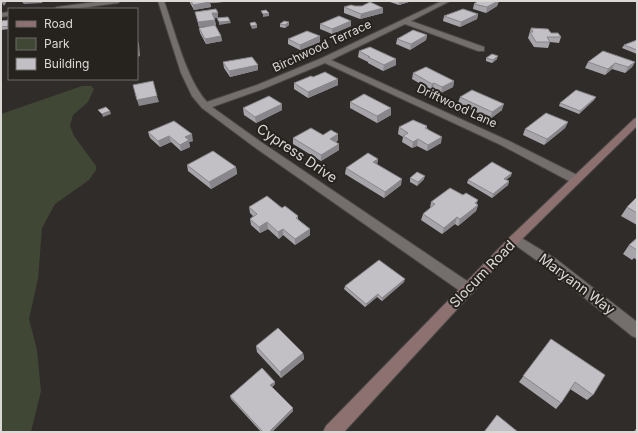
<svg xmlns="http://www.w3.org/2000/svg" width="638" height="433" viewBox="0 0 638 433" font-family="Inter,sans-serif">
  <rect width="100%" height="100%" fill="#302c29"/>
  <path fill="#414735" d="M82 86H91L94 89 88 102 73 115 70 126 74 136 96 166V170L89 180 55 204 42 228 38 279 29 319 37 350 41 391 31 432H1V114Z"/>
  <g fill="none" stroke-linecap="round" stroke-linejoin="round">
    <defs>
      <g id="street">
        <path d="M103 1H121L118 3 72 9H54L57 7Z"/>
        <path d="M158 1H164C175 31 186 79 207 102L257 85 322 58 442 1H450L411 21 484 47V51H478L405 24 331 60 509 141 579 176 581 179 579 182H571L501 145 325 63 263 89 212 107 261 142 473 285 475 289 473 293 468 295 463 293 253 146 202 108 192 96 181 73Z"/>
        <path d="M9 12V16L1 17V13Z"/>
        <path d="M515 234 556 259 637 322V338L632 336 546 267 511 242 509 239 511 236Z"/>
      </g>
      <path id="secondary" d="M637 118V126L519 242 344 432H323L326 426 511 236 634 119Z"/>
    </defs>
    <use href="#street" stroke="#4b4845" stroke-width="2"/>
    <use href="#secondary" stroke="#4b4845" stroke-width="2"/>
    <use href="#street" fill="#746f6c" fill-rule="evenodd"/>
    <use href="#secondary" fill="#8d7170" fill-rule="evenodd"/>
  </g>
  <g fill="#a7a5a9">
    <path d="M189 1H223V2L210 3 211 7 194 10Z"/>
    <path d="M387 1H412L399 5Z"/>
    <path d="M499 1 497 6 486 13 473 9 474 4Z"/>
    <path d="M355 6 383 8V13L360 19 344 13V7Z"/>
    <path d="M195 12 218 18H214L216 25H215L221 36 222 41 206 44 200 33 199 28 215 25 199 27Z"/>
    <path d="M478 14 477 19 460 27 443 21 444 16Z"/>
    <path d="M9 20V29L1 30V21Z"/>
    <path d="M351 21V26L332 34 320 29V24Z"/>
    <path d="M280 24 289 25 285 28 280 27Z"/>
    <path d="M531 28 551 33 561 37 559 43 550 42 548 48 534 47 528 38Z"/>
    <path d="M427 35 426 40 410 50 396 44 397 39Z"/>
    <path d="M288 39 320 42 300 50 288 44Z"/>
    <path d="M637 40V54L622 48 624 45Z"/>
    <path d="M359 51 396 59V65L383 71 368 63V62L358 57Z"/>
    <path d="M486 58 497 59 492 63 486 61Z"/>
    <path d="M223 62 258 70 230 77 224 68Z"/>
    <path d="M588 62H635L632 67 625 73 612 69 605 75 585 68Z"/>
    <path d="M413 73 454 81 453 87 441 93 433 89 431 90 412 79Z"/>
    <path d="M294 83 338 85 308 98 294 89Z"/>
    <path d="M460 97 502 110 490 119 458 103Z"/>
    <path d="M596 97 594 100 579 114 559 106 560 103Z"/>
    <path d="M350 102 391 115 377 123 350 108Z"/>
    <path d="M282 104V110L256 123 244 115 243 108Z"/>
    <path d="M568 122 565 128 544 145 523 135 525 129Z"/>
    <path d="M427 126V128L441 143 427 151 417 146 412 148 402 142 403 137 398 134 399 127Z"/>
    <path d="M148 132 193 141 189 142 190 147 181 151 171 142 160 147 150 138Z"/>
    <path d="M338 134V140L336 142 339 150 321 161 293 144V138L323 135Z"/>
    <path d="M378 159 377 164 401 185 384 198 345 174 346 168Z"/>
    <path d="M187 165 236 167 237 174 211 189 188 171Z"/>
    <path d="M511 176 506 180 509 181 508 185 492 198 467 183 468 180Z"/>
    <path d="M410 178 424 179 417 186 410 182Z"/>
    <path d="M637 199V225L621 216 627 207Z"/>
    <path d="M431 202 477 204 478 205 476 211 458 226 455 224 442 234 421 220 423 214 430 208Z"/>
    <path d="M249 207 282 208 298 216V219L310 235 295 245 283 235 279 239 268 229 260 233 251 225 250 219 253 216 250 213Z"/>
    <path d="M637 238V260L634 258 632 260 623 254 629 245Z"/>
    <path d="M404 282 382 301 377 297 365 307 344 289 345 286Z"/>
    <path d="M551 339 593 395 587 400 570 389 561 403 556 409 519 382Z"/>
    <path d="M256 346 303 353 304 359 281 378 257 352Z"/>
    <path d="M275 384 272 387 293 408V411L272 432H261L231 399 230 396Z"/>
  </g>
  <g fill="#88868a">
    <path d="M4 1H7L4 6 2 3Z"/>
    <path d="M29 1H43L42 3 24 4 22 2Z"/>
    <path d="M208 1H223V2L210 3 211 7 194 10 193 5Z"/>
    <path d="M399 1H412L399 5Z"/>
    <path d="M499 1 497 6 486 13 487 7Z"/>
    <path d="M383 8V13L360 19 361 14Z"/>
    <path d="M212 13H218V18H213Z"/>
    <path d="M269 13V16L263 17V14Z"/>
    <path d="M478 14 477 19 460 27 461 22Z"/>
    <path d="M215 20 216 25 199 27 198 22Z"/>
    <path d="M230 21 231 23 219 25V22Z"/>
    <path d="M351 21V26L332 34V29Z"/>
    <path d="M289 22V25L285 28V25Z"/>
    <path d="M257 25V28L252 29 251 26Z"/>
    <path d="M427 35 426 40 410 50 411 44Z"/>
    <path d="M221 36 222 41 206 44 205 39Z"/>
    <path d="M320 36V42L300 50V45Z"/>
    <path d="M137 38 139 44 140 56 137 57Z"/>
    <path d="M498 56 497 59 492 63 493 60Z"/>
    <path d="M396 59V65L383 71 384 65Z"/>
    <path d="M635 62 632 67 625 73 628 67Z"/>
    <path d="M615 63 612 69 605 75 608 69Z"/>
    <path d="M258 65V70L230 77 229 71Z"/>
    <path d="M338 79V85L308 98V92Z"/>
    <path d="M454 81 453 87 441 93 442 87Z"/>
    <path d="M434 83 433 89 431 90 432 84Z"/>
    <path d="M157 96 159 102 139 106 137 100Z"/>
    <path d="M596 97 594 100 579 114 580 111Z"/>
    <path d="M282 104V110L256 123 255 117Z"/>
    <path d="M504 104 502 110 490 119 492 112Z"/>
    <path d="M391 108V115L377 123V116Z"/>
    <path d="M110 111 111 114 103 117 102 114Z"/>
    <path d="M568 122 565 128 544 145 547 139Z"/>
    <path d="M192 134 193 141 189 142 190 147 181 151 180 145 185 137Z"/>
    <path d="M338 134V140L330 145V139Z"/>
    <path d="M169 136 171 142 160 147 158 141Z"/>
    <path d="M442 137 441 143 427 151 428 145Z"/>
    <path d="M418 139 417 146 412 148 413 142Z"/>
    <path d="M339 144V150L321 161V155Z"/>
    <path d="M378 159 377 165 373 162Z"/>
    <path d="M236 167 237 174 211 189 209 182Z"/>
    <path d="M512 173 511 176 503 182 504 179Z"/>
    <path d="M425 176 424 179 417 186 418 182Z"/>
    <path d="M402 179 401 185 384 198 385 192Z"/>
    <path d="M509 181 508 185 492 198 493 194Z"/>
    <path d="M478 200 476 206 478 205 476 211 458 226 460 219 475 203Z"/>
    <path d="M457 217 455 224 442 234 444 228Z"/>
    <path d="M267 222 268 229 260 233 259 227Z"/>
    <path d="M283 229V235L279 239 278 232Z"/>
    <path d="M310 229V235L295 245V239Z"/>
    <path d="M405 279 404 282 382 301V298Z"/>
    <path d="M378 294 377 297 365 307 366 304Z"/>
    <path d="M303 353 304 359 281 378 280 372Z"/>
    <path d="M275 382V384L271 388 270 385Z"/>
    <path d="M293 408V411L272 432H269Z"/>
  </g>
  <g fill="#c2c0c5" stroke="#88868a">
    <path d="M1 1H4L2 3H1Z"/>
    <path d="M191 1H209L210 2 193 5Z"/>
    <path d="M478 1H498L487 7 474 4Z"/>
    <path d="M370 2 383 8 361 14 344 7 351 5 355 6H362Z"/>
    <path d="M216 9 218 13H212L215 20 198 22 195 12Z"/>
    <path d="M463 9 478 14 461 22 444 16Z"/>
    <path d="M266 10 269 13 263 14 261 11Z"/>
    <path d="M339 16 351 21 332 29 320 24Z"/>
    <path d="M228 17 230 21 219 22 217 18Z"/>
    <path d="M9 20V26L1 27V21Z"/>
    <path d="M284 21 289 22 285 25 280 24Z"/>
    <path d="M255 22 257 25 251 26 250 23Z"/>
    <path d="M215 25 221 36 205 39 199 28Z"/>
    <path d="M531 28 548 29 551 33H558L561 37H547L550 42H536L530 32H533Z"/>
    <path d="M413 30 427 35 411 44 397 39Z"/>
    <path d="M307 31 320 36 300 45 288 39Z"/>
    <path d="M137 38 138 51H137Z"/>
    <path d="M637 40V50L624 45Z"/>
    <path d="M370 47 396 59 384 65 368 57H370L359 51Z"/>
    <path d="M603 51 635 62 628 67 615 63 608 69 588 62Z"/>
    <path d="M492 54 498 56 493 60 486 58Z"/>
    <path d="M252 57 258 65 229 71 223 62Z"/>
    <path d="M426 67 454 81 442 87 434 83 432 84 413 73Z"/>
    <path d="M325 72 338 79 308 92 294 83 311 76 313 77Z"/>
    <path d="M153 81 157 96 137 100 133 85Z"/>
    <path d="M472 90 504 104 492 112 460 97Z"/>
    <path d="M576 90 596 97 580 111 560 103Z"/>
    <path d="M364 94 391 108 377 116 350 102Z"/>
    <path d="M269 96 282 104 255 117 243 108Z"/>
    <path d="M106 107 110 111 102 114 98 110Z"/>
    <path d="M546 113 568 122 547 139 525 129Z"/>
    <path d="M413 120 427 126 425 128 442 137 428 145 418 139 413 142 403 136 408 133 399 127Z"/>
    <path d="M174 121 192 134 185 137 189 140 180 145 169 136 158 141 148 132Z"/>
    <path d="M311 128 323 135 331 130 338 134 330 139 339 144 321 155 293 138Z"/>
    <path d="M213 151 236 167 209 182 187 165Z"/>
    <path d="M368 153 378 159 373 162 402 179 385 192 346 168Z"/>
    <path d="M492 162 512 173 504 179 509 181 493 194 468 180Z"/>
    <path d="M417 172 425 176 418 182 410 178Z"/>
    <path d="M450 188 463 195 466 193 478 200 475 203 478 205 460 219 457 217 444 228 423 214 435 204 431 202Z"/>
    <path d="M267 196 282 208 285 206 298 216 296 218 310 229 295 239 283 229 278 232 267 222 259 227 250 219 257 214 249 207Z"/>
    <path d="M636 198 637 199V213L627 207Z"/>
    <path d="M637 238V250L629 245Z"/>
    <path d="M379 260 405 279 382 298 378 294 366 304 345 286Z"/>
    <path d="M278 328 303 353 280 372 256 346Z"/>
    <path d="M551 339 605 375 593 395 575 382 561 403 523 376Z"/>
    <path d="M262 368 275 382 270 385 293 408 269 432H263L230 396Z"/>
    <path d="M497 415 518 432H484Z"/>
    <path d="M637 428V432H634Z"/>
  </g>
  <g text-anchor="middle" stroke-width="4" stroke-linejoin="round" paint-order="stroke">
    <g font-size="12" fill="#dbd8d6" stroke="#26231f">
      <text transform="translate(322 46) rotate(-25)" y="4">Birchwood Terrace</text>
      <text transform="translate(457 106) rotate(25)" y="4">Driftwood Lane</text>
    </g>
    <g font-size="14" fill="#dbd8d6" stroke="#26231f">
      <text transform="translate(297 153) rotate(34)" y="5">Cypress Drive</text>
      <text transform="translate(482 274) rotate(-46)" y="5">Slocum Road</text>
      <text transform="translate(577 284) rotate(37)" y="5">Maryann Way</text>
    </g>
  </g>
  <rect width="638" height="433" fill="none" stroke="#dbd8d6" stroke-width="4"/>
  <rect x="8" y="8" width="130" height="72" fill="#26231f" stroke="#6e6b68"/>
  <rect x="16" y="21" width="20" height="6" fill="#8d7170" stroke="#6e6b68"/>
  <text x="44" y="28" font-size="12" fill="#dbd8d6">Road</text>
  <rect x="16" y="38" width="20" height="12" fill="#414735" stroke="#6e6b68"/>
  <text x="44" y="48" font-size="12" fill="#dbd8d6">Park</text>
  <rect x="16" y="58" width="20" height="12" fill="#c2c0c5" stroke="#6e6b68"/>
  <text x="44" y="68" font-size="12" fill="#dbd8d6">Building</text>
</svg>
